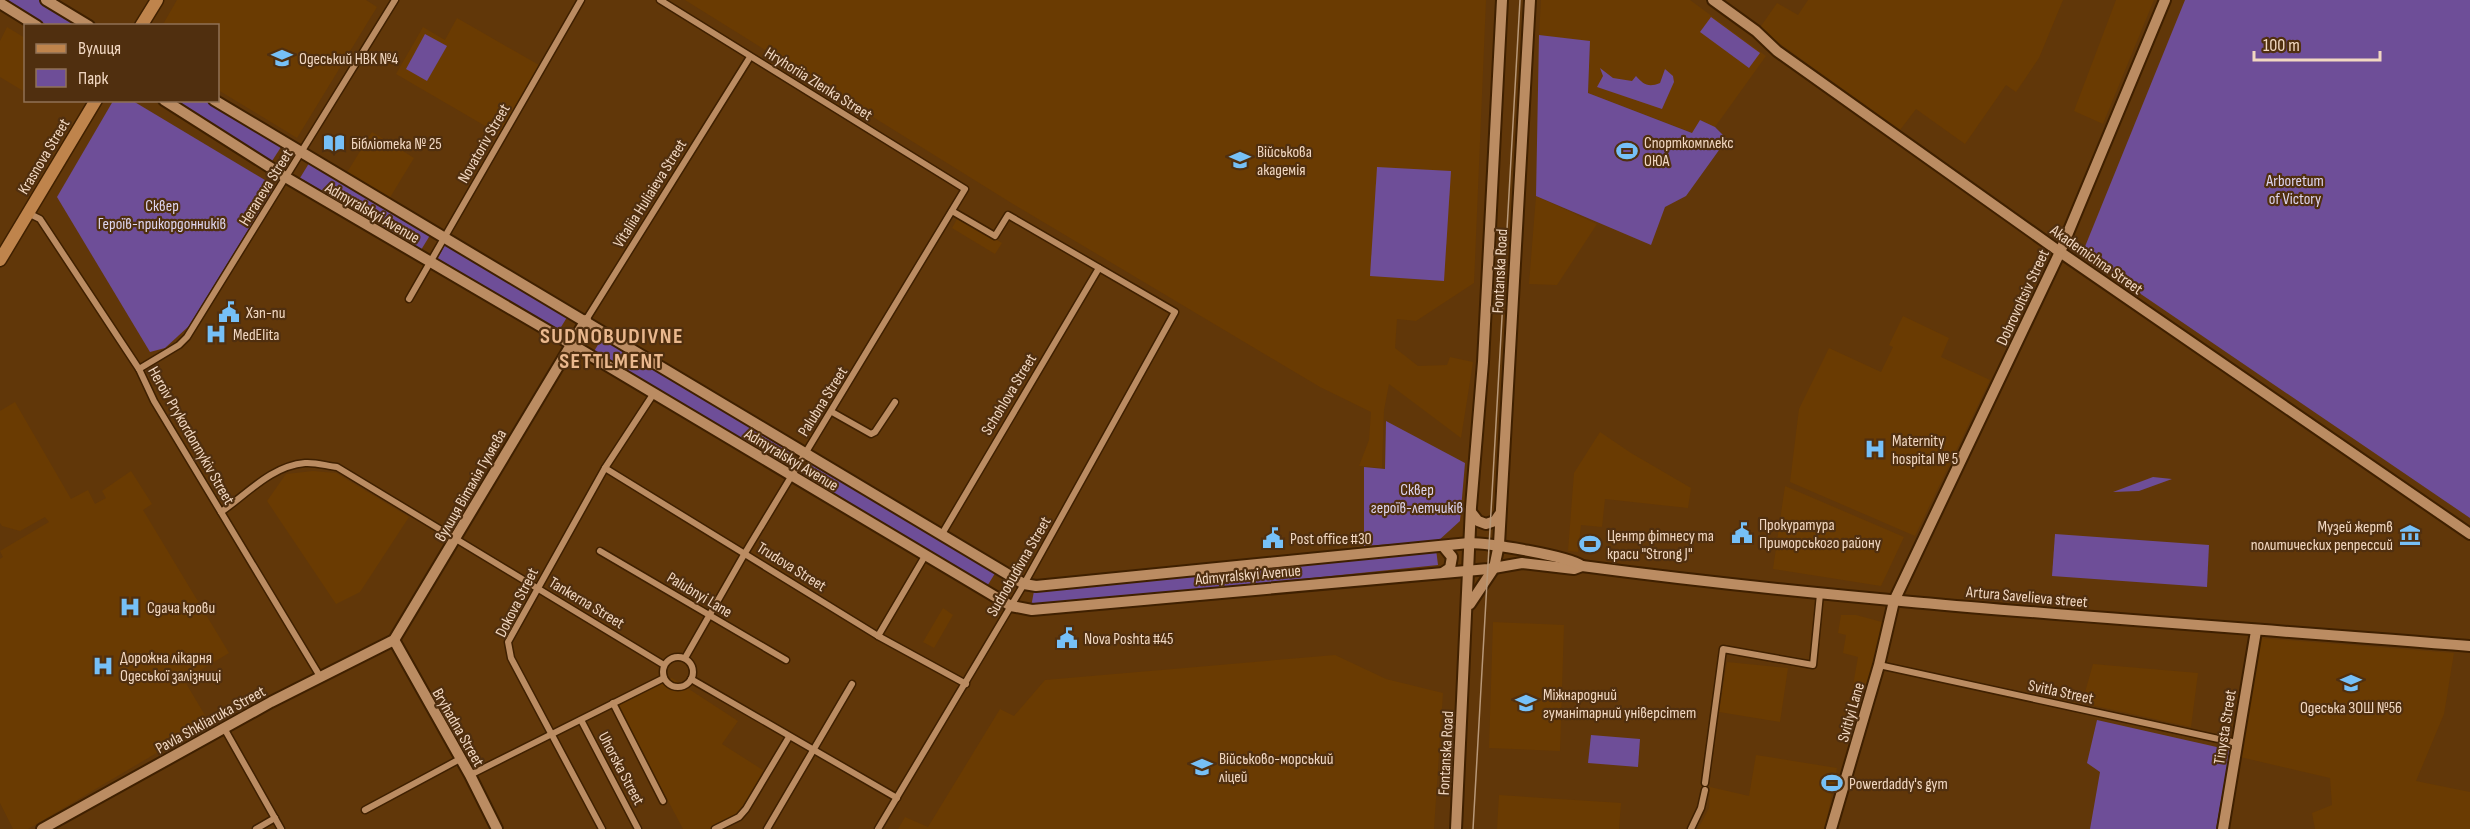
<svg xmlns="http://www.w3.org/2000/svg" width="2470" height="829" viewBox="0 0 2470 829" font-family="'Sofia Sans Condensed',sans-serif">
  <rect width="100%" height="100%" fill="#613709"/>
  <g fill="#6a3b02">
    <path d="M177 0H366L377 7 297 138 218 90V26H162Z"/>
    <path d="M685 0H1486L1474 283 1416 321 1397 319 1395 348 1418 366 1447 365 1450 357 1473 362 1461 438 1389 384 1384 410 1382 468 1359 466 1369 440 1371 412 1320 387 1013 204Z"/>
    <path d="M1541 0H1690L1766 56 1715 127 1700 120 1693 133 1588 93 1590 42 1539 35Z"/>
    <path d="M1808 0H2063L2039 58 2016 92 2006 85 1965 144 1916 109 1900 130 1759 29 1777 3 1798 15Z"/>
    <path d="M2116 0H2154L2103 124 2074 111Z"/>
    <path d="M457 18 539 65 499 134 396 74 423 27 445 40Z"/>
    <path d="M7 27 25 38V92L0 77V41Z"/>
    <path d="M372 132 414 158 386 204 343 179Z"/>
    <path d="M1536 196 1597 224 1557 285 1529 284Z"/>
    <path d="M958 217 1002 243 995 254 952 228Z"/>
    <path d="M1903 316 1949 338 1941 357 1990 380 1915 536 1790 482 1799 409 1829 348 1881 372 1893 347 1889 345Z"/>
    <path d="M15 402 71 499 88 490 95 504 106 498 102 491 131 471 152 504 143 510 229 653 184 680 209 722 28 829H13L0 803V559L3 557 0 551 49 522 45 517 20 531 2 526 0 523V411Z"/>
    <path d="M1600 432 1631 453 1691 488 1688 508 1605 499 1602 527 1581 525 1578 552 1568 551 1574 473Z"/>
    <path d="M313 471 336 473 409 517 360 592 336 604 267 501 286 474Z"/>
    <path d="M1785 486 1904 537 1881 586 1773 569Z"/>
    <path d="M943 608 953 615 934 648 923 642Z"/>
    <path d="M1841 615H1856L1882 622 1874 662 1858 705 1850 702 1858 657 1843 653 1846 635 1838 633Z"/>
    <path d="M1493 622 1564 625 1560 751 1489 748Z"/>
    <path d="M2259 638 2454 653 2444 714 2416 781 2470 792V829H2315L2312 813 2332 805 2330 778 2240 757Z"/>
    <path d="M1335 655 1386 679 1443 693 1434 829H898L905 817 928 827 1000 709 1014 716 1045 680Z"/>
    <path d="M1727 662 1788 668 1780 722 1719 712Z"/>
    <path d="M2093 664 2198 673 2191 727 2082 703Z"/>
    <path d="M672 678 738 721 722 744 766 772 741 814 712 829H683L617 704Z"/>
    <path d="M1756 755 1837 768 1825 829H1698L1709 808 1710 787 1749 796Z"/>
    <path d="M1499 795 1621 803 1619 829H1497Z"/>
  </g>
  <g fill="#6e4e98">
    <path d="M4 0H41L85 25H47Z"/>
    <path d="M2185 0H2470V518L2082 254Z"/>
    <path d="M1711 17 1760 53 1749 68 1700 32Z"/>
    <path d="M425 34 447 46 427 81 406 69Z"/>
    <path d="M1539 35 1590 41 1588 93 1692 133 1700 120 1715 127 1727 139 1686 196 1665 207 1651 245 1536 196Z"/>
    <path d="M1600 68 1613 78 1632 81 1636 76C1643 84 1648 88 1660 83L1665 69 1673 76 1674 82 1662 109 1597 87 1603 76Z"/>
    <path d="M113 101H133L275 186 189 326 165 348 150 352 57 197Z"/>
    <path d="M172 101H210L283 144 272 161Z"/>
    <path d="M311 160 432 232 421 250 300 178Z"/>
    <path d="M1377 167 1451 171 1444 281 1370 276Z"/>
    <path d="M447 241 569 314 558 332 437 260Z"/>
    <path d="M604 335 796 450 785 468 593 353Z"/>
    <path d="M1386 421 1465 463 1460 521 1438 541 1364 546V467L1385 469Z"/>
    <path d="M812 459 997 570 986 588 801 477Z"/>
    <path d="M2153 477 2172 479 2139 491 2113 492Z"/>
    <path d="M2055 534 2209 545 2207 587 2052 576Z"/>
    <path d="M1436 549 1438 565 1031 607 1034 591Z"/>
    <path d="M2097 720 2230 750 2216 829H2090L2100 772 2087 763Z"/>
    <path d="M1591 735 1640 739 1638 767 1588 763Z"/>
  </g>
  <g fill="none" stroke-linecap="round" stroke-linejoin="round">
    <defs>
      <g id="minor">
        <path d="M660 0 965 189 745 553 685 658"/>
        <path d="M28 213 40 219 139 369 154 401 321 678"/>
        <path d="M409 299 581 0"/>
        <path d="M586 320 750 57"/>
        <path d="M139 369 179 345 187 337 395 0"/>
        <path d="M832 412 871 434 875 432 895 402"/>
        <path d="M605 468 878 636 966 684"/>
        <path d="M221 512C247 494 271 466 305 463 315 462 327 466 337 467L664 665"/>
        <path d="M942 534 1099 268"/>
        <path d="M600 551 786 660"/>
        <path d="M878 636 925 556"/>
        <circle cx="678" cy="672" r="15"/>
        <path d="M1879 665 2237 743"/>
        <path d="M691 679 897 798"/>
        <path d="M613 703 663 801"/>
        <path d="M581 720 638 829"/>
        <path d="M224 728 281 829"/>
        <path d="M470 775 664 678"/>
        <path d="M1705 783 1723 649 1813 665 1820 594"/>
        <path d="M365 810 460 759"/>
        <path d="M256 829 275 818"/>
        <path d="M602 829 511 658 508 642 605 468 654 393"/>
        <path d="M715 829 739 817 746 809 789 737"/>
        <path d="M767 829 852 684"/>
        <path d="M878 829 1024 584 1175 312 1008 215 995 236 952 211"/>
        <path d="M1691 829 1701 808 1705 790"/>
      </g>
      <g id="tertiary">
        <path d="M1713 0 1756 31 1777 51 2060 252 2470 534"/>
        <path d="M394 640 470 775 497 829"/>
        <path d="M42 829 271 702 394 640 586 320"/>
        <path d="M1831 829 1879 665 1894 601 2060 252 2165 0"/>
        <path d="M2223 829 2256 631"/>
      </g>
      <g id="secondary">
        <path d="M46 0 89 26"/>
        <path d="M0 3 37 26"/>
        <path d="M164 100 287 178 571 344 1011 606 1032 610 1488 569 1522 563 1574 569 1582 566C1876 605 2174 622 2470 646"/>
        <path d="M214 100 1024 584 1036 586 1469 543C1489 543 1568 556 1582 566"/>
        <path d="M1471 512 1478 521 1486 524 1495 521 1499 515"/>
        <path d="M1443 546 1452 557 1450 568 1444 572"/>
        <path d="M1470 604 1494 568 1499 544 1530 0"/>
        <path d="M1456 829 1471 507 1483 362 1502 0"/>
      </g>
      <g id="primary">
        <path d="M141 26 157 0"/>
        <path d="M0 260 96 100"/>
      </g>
    </defs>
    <use href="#minor" stroke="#3f2000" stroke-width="9"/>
    <use href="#tertiary" stroke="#3f2000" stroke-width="14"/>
    <use href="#secondary" stroke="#3f2000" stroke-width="14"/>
    <use href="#primary" stroke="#3f2000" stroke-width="15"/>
    <use href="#minor" stroke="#bb8c62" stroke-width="6"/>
    <use href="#tertiary" stroke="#bb8c62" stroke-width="10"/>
    <use href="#secondary" stroke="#bb8c62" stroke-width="10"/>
    <use href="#primary" stroke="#bf844c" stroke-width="12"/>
    <path stroke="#b89878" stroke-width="1.5" d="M1473 829 1520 0"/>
  </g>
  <defs>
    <symbol id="school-bare" viewBox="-9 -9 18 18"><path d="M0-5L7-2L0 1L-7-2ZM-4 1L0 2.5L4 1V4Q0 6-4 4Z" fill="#76c0f7" stroke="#502f0f" stroke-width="2.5" paint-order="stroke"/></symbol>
    <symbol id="library-bare" viewBox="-9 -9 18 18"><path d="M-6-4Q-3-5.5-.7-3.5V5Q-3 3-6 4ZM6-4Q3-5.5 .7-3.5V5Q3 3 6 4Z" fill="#76c0f7" stroke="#502f0f" stroke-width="2.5" paint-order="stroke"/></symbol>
    <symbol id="stadium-bare" viewBox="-9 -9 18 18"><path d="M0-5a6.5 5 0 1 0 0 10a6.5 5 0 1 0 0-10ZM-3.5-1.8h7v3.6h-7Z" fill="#76c0f7" stroke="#502f0f" stroke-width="2.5" paint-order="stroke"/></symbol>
    <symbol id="university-bare" viewBox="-9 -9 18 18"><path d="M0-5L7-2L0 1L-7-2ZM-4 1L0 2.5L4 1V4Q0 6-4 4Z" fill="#76c0f7" stroke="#502f0f" stroke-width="2.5" paint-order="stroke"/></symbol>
    <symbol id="civic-bare" viewBox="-9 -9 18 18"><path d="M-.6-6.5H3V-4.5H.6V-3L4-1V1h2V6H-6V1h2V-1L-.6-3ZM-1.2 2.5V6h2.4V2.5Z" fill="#76c0f7" stroke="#502f0f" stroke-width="2.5" paint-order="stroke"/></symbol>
    <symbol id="hospital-bare" viewBox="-9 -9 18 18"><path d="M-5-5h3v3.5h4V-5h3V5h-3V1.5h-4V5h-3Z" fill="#76c0f7" stroke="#502f0f" stroke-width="2.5" paint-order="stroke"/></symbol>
    <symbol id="museum-bare" viewBox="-9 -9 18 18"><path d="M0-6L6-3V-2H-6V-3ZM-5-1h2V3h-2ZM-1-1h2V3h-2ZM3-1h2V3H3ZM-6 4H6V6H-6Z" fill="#76c0f7" stroke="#502f0f" stroke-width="2.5" paint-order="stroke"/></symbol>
  </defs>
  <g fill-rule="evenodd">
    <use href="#school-bare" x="267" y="43" width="30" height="30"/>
    <use href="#library-bare" x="319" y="128" width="30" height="30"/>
    <use href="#stadium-bare" x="1612" y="136" width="30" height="30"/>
    <use href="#university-bare" x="1225" y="145" width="30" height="30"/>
    <use href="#civic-bare" x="214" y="297" width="30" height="30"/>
    <use href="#hospital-bare" x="201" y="319" width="30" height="30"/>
    <use href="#hospital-bare" x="1860" y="434" width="30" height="30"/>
    <use href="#civic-bare" x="1727" y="518" width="30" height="30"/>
    <use href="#museum-bare" x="2395" y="520" width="30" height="30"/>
    <use href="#civic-bare" x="1258" y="523" width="30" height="30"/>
    <use href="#stadium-bare" x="1575" y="529" width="30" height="30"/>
    <use href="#hospital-bare" x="115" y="592" width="30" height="30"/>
    <use href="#civic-bare" x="1052" y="623" width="30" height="30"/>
    <use href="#hospital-bare" x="88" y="651" width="30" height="30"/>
    <use href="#school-bare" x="2336" y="668" width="30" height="30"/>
    <use href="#university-bare" x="1511" y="688" width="30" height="30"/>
    <use href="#university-bare" x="1187" y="752" width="30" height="30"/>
    <use href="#stadium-bare" x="1817" y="768" width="30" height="30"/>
  </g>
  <g text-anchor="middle" stroke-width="4.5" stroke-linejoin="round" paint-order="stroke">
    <g font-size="16" fill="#f1d7c1" stroke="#502f0f" text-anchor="start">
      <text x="299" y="64">Одеський НВК №4</text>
      <text x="1644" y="148">Спорткомплекс<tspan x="1644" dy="18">ОЮА</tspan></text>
      <text x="351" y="149">Бібліотека № 25</text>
      <text x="1257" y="157">Військова<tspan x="1257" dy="18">академія</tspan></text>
      <text x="246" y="318">Хэп-пи</text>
      <text x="233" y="340">MedElita</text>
      <text x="1892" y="446">Maternity<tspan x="1892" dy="18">hospital № 5</tspan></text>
      <text x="1759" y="530">Прокуратура<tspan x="1759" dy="18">Приморського району</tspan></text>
      <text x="2393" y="532" text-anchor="end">Музей жертв<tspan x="2393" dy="18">политических репрессий</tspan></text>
      <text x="1607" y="541">Центр фітнесу та<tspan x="1607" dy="18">краси "Strong J"</tspan></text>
      <text x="1290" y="544">Post office #30</text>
      <text x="147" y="613">Сдача крови</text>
      <text x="1084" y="644">Nova Poshta #45</text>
      <text x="120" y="663">Дорожна лікарня<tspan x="120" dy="18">Одеської залізниці</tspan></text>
      <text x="1543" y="700">Міжнародний<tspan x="1543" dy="18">гуманітарний універсітет</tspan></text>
      <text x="2351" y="713" text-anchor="middle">Одеська ЗОШ №56</text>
      <text x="1219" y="764">Військово-морський<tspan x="1219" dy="18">ліцей</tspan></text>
      <text x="1849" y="789">Powerdaddy's gym</text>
    </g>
    <g font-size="16" fill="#f1d7c1" stroke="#502f0f">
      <text transform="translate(819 83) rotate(32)" y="6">Hryhoriia Zlenka Street</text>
      <text transform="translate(483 143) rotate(-60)" y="6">Novatoriv Street</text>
      <text transform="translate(43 156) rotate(-59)" y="6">Krasnova Street</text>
      <text transform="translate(265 187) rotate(-58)" y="6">Heraneva Street</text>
      <text transform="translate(649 193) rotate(-58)" y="6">Vitaliia Huliaieva Street</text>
      <text transform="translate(373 212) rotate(30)" y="6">Admyralskyi Avenue</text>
      <text transform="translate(2097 259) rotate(35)" y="6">Akademichna Street</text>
      <text transform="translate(1499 271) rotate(-87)" y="6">Fontanska Road</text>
      <text transform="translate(2022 297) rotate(-65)" y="6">Dobrovoltsiv Street</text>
      <text transform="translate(1008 394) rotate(-59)" y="6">Schohlova Street</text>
      <text transform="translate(822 401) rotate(-58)" y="6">Palubna Street</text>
      <text transform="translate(192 435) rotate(60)" y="6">Heroiv Prykordonnykiv Street</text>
      <text transform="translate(792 459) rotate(31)" y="6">Admyralskyi Avenue</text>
      <text transform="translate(470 485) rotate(-60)" y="6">вулиця Віталія Гуляєва</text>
      <text transform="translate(792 566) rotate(32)" y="6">Trudova Street</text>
      <text transform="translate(1018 566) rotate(-60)" y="6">Sudnobudivna Street</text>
      <text transform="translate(1248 574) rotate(-5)" y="6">Admyralskyi Avenue</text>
      <text transform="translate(700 594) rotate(31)" y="6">Palubnyi Lane</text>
      <text transform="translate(2027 596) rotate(5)" y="6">Artura Savelieva street</text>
      <text transform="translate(516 602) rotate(-63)" y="6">Dokova Street</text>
      <text transform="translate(587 602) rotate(31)" y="6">Tankerna Street</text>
      <text transform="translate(2061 691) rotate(12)" y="6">Svitla Street</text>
      <text transform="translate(1850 712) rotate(-74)" y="6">Svitlyi Lane</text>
      <text transform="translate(210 719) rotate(-29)" y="6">Pavla Shkliaruka Street</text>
      <text transform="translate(459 727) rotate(60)" y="6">Bryhadna Street</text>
      <text transform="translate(2224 727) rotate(-81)" y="6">Tinysta Street</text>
      <text transform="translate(1445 753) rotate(-87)" y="6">Fontanska Road</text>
      <text transform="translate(622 768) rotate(62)" y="6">Uhorska Street</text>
    </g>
    <g font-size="16" fill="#ded5ef" stroke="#502f0f">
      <text x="2295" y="186">Arboretum<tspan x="2295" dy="18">of Victory</tspan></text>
      <text x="162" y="211">Сквер<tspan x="162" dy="18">Героїв-прикордонників</tspan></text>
      <text x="1417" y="495">Сквер<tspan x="1417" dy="18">героїв-летчиків</tspan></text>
    </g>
    <g font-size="22" font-weight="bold" letter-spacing="1.5" fill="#eab88d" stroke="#502f0f">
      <text x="612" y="343">SUDNOBUDIVNE<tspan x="612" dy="25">SETTLMENT</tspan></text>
    </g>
  </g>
  <rect x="24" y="24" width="195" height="78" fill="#502f0f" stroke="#907256" stroke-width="1.5"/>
  <rect x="36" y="44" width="30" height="9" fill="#bf844c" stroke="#907256" stroke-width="1.5"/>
  <text x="78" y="54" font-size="18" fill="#f1d7c1">Вулиця</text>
  <rect x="36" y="69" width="30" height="18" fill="#6e4e98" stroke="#907256" stroke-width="1.5"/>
  <text x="78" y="84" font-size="18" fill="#f1d7c1">Парк</text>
  <path d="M2254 51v9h126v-9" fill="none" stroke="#f1d7c1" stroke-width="3"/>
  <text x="2263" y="51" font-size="18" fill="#f1d7c1" stroke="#502f0f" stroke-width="4.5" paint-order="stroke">100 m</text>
</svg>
